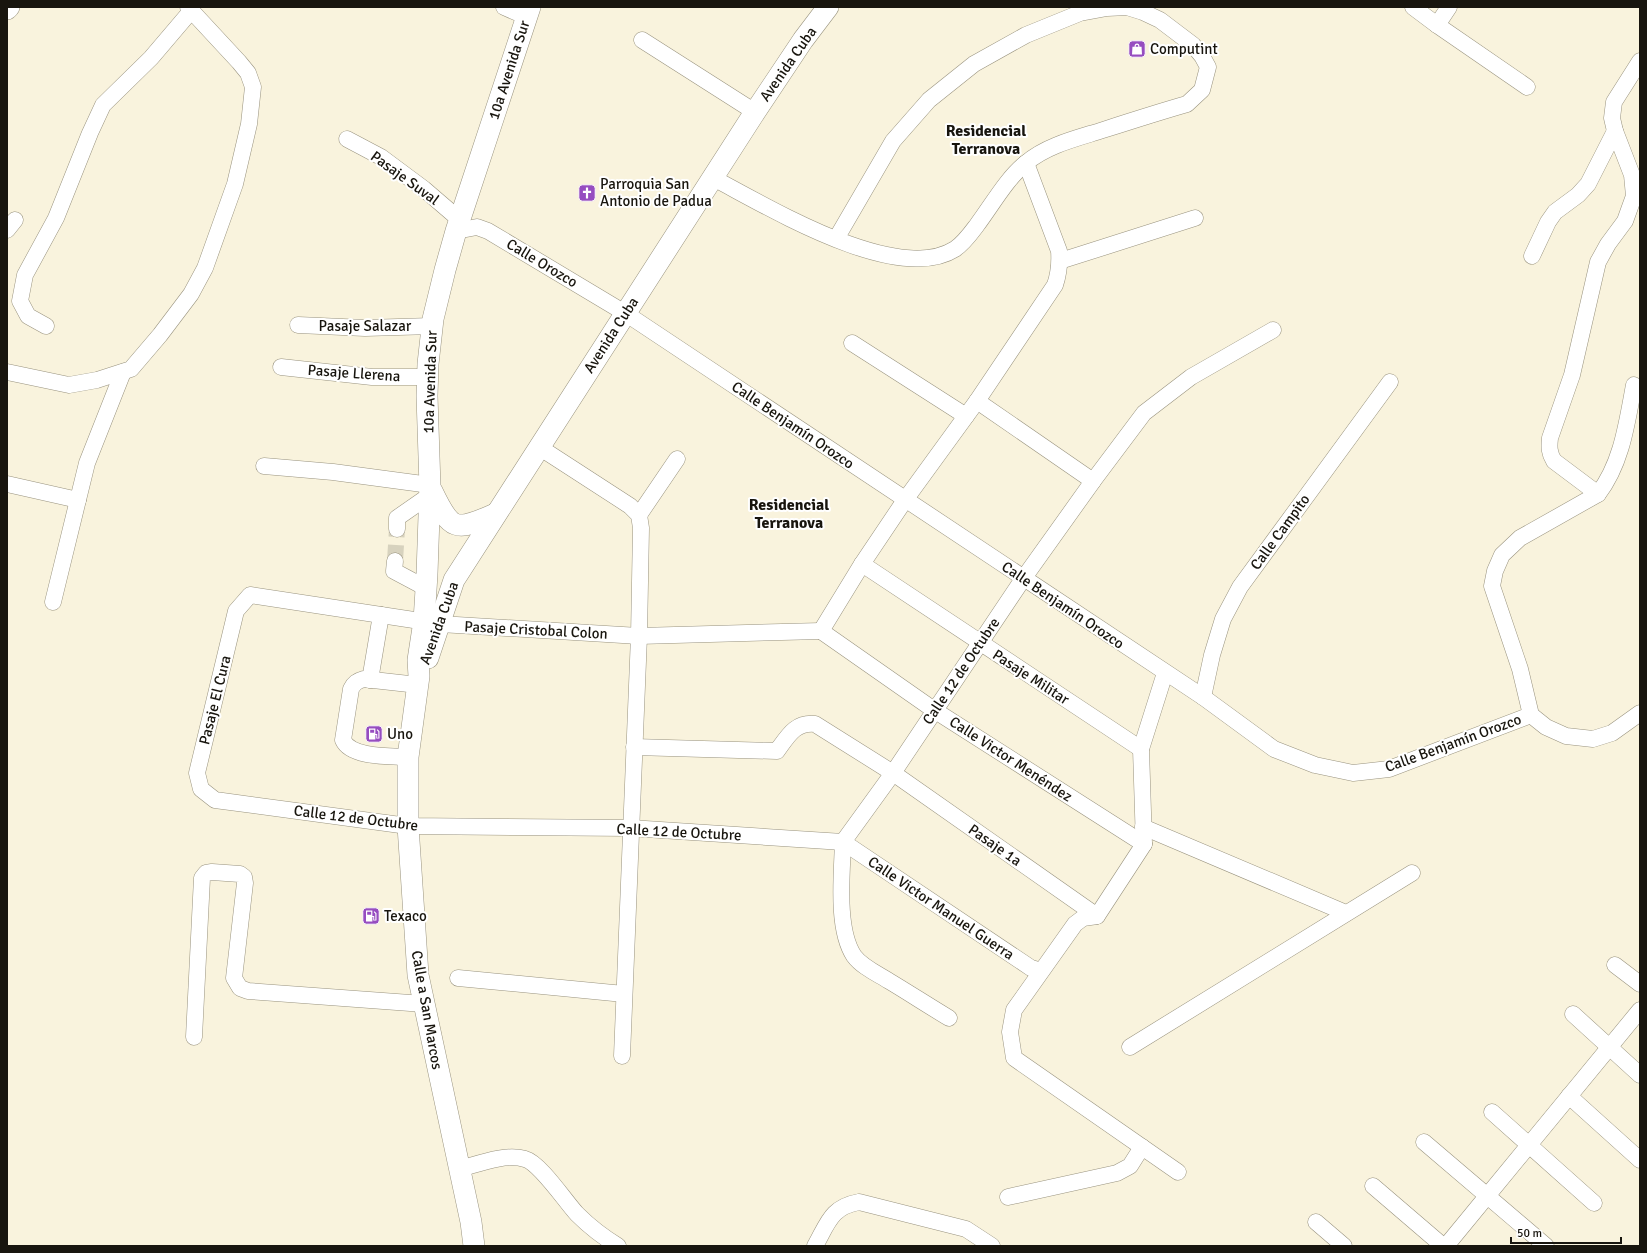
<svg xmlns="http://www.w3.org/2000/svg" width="1647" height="1253" viewBox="0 0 1647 1253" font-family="Signika,sans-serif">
  <rect width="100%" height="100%" fill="#f9f3dd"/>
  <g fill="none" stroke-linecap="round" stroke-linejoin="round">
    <path stroke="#d7d2be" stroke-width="16" stroke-dasharray="16 8" stroke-linecap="butt" d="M395 561 397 529"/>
    <defs>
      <g id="minor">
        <path d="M504 7 527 17"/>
        <path d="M1413 7 1437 25 1527 87"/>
        <path d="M1437 25 1449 7"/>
        <path d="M642 40 755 112"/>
        <path d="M347 139 381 157 424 189 460 220"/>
        <path d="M713 178C767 206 897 286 955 249 964 243 971 233 977 225 992 205 1007 178 1026 163 1047 145 1078 138 1103 130 1131 121 1159 112 1187 104L1202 90 1208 67 1202 56 1193 45 1160 20 1143 12 1127 7 1107 8 1080 13 1026 35 974 64 929 100 893 141 836 239"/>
        <path d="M7 230 15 220"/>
        <path d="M456 231 477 227 488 231 625 313 1203 697 1274 749 1315 765 1353 773 1389 769 1531 715"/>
        <path d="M1532 256 1548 222 1555 212 1578 195 1588 184 1615 131"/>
        <path d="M1060 261 1195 218"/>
        <path d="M298 325 365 328 432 326"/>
        <path d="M46 326 28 316 20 301 25 275 56 218 90 133 103 105 151 58 191 11"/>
        <path d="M852 343 966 416"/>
        <path d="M281 367 372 377H428"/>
        <path d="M7 372 69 385 97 380 131 369 160 335 191 294 205 268 235 184 249 124 253 87 248 73 239 62 188 7"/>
        <path d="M1634 385C1627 422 1622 463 1598 494L1520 538 1502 555 1495 571 1492 586 1520 669 1531 715 1546 727 1566 736 1593 739 1612 733 1640 713"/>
        <path d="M977 401 1093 481"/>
        <path d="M539 447 630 506 639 515 641 528 639 636 622 1056"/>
        <path d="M264 466 333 472 430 485"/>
        <path d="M7 484 78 500"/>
        <path d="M1598 494 1554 461C1549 453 1549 447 1550 438L1572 375 1598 262 1608 244 1625 221 1634 196 1632 175 1615 131 1612 118 1614 102 1640 61"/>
        <path d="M639 515 677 459"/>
        <path d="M397 529V518L430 495"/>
        <path d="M395 561 394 571 426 588"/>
        <path d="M862 564 1141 749"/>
        <path d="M53 602 87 463 123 372"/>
        <path d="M821 631 639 636 440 624 250 595 236 611 197 773 201 789 215 800 408 826 630 828 843 842 1031 968 1041 971"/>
        <path d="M821 631 862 564 905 500 977 401 1055 285C1059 273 1060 264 1059 251L1026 163"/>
        <path d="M821 631 934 710 1144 844"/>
        <path d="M1165 673 1141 749 1144 844 1097 916 1083 918 1075 924 1014 1010 1010 1032 1014 1058 1178 1172"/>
        <path d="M370 680 381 615"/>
        <path d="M1203 697 1212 655 1223 619 1240 587 1390 382"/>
        <path d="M634 747 777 751C788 736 795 722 815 724L893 773 1097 916"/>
        <path d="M408 757C390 756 351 758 343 740L351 689C354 683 357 681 364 679L418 685"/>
        <path d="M1143 827 1346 913"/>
        <path d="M843 842 893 773 1023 579 1093 481 1144 413 1191 377 1273 330"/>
        <path d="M843 842C842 874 836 929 854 956 862 967 878 974 889 981 909 993 929 1006 949 1018"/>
        <path d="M1615 965 1640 984"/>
        <path d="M458 978 624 994"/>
        <path d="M1573 1014 1640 1075"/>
        <path d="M194 1037 202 878 206 873 212 872 240 874 244 877 245 883 234 978 240 988 248 991 424 1004"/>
        <path d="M1130 1047 1412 873"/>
        <path d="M1569 1096 1640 1160"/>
        <path d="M1492 1112 1594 1203"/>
        <path d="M1424 1142 1546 1246"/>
        <path d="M459 1169C478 1164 505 1153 525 1159 540 1163 565 1201 577 1214 589 1226 603 1237 618 1246"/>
        <path d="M1373 1186 1443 1246"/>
        <path d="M1008 1197 1117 1173 1130 1166 1142 1147"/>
        <path d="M1316 1222 1344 1246"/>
        <path d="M815 1246C828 1223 831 1207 859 1202L966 1229 992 1246"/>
        <path d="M1446 1246 1640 1010"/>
      </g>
      <g id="major">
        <path d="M7 9 9 7"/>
        <path d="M432 491C451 531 455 532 495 514"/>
        <path d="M428 658 454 580 755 112 803 40 828 7"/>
        <path d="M474 1246 471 1222 418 975 408 826V757L419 676 418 660 424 621 427 574 430 487 427 396 428 364 433 319 445 270 456 231 530 7"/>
      </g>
    </defs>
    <use href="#minor" stroke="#99937f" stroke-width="17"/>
    <use href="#major" stroke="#99937f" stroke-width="22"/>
    <use href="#minor" stroke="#fff" stroke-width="16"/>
    <use href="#major" stroke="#fff" stroke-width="21"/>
  </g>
  <defs>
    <symbol id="shop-square" viewBox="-11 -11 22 22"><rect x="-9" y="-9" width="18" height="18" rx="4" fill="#964dc0" stroke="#fff"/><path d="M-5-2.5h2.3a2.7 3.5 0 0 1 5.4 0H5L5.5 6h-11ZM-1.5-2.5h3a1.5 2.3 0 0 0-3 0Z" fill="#fff"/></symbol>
    <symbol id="church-square" viewBox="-11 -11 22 22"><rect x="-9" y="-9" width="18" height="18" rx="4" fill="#964dc0" stroke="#fff"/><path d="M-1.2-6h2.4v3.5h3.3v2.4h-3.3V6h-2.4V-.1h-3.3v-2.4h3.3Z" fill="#fff"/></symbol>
    <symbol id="fuel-square" viewBox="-11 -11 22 22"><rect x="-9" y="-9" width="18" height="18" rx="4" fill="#964dc0" stroke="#fff"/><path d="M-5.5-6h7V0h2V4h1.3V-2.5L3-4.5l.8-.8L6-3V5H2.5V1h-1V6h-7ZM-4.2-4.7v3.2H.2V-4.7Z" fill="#fff"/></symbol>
  </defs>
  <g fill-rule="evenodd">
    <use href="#shop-square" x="1127" y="39" width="20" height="20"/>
    <use href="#church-square" x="577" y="183" width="20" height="20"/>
    <use href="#fuel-square" x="364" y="724" width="20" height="20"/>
    <use href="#fuel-square" x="361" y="906" width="20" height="20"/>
  </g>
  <g text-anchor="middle" stroke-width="4" stroke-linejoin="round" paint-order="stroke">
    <g font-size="15" fill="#18150e" stroke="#fff" text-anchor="start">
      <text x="1150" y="54">Computint</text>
      <text x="600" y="189">Parroquia San<tspan x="600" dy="17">Antonio de Padua</tspan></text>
      <text x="387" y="739">Uno</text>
      <text x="384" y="921">Texaco</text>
    </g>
    <g font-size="15" fill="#18150e" stroke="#fff">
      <text transform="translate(788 64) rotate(-55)" y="5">Avenida Cuba</text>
      <text transform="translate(509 70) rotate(-72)" y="5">10a Avenida Sur</text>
      <text transform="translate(405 178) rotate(36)" y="5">Pasaje Suval</text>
      <text transform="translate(542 263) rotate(31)" y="5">Calle Orozco</text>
      <text x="365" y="331">Pasaje Salazar</text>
      <text transform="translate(611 335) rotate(-57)" y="5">Avenida Cuba</text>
      <text transform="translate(354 373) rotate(4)" y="5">Pasaje Llerena</text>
      <text transform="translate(430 382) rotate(-88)" y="5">10a Avenida Sur</text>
      <text transform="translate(793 425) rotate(34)" y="5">Calle Benjamín Orozco</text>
      <text transform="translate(1280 532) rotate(-54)" y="5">Calle Campito</text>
      <text transform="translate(1063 605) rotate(34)" y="5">Calle Benjamín Orozco</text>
      <text transform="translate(439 623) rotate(-70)" y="5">Avenida Cuba</text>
      <text transform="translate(536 630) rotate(3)" y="5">Pasaje Cristobal Colon</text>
      <text transform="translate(961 671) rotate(-56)" y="5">Calle 12 de Octubre</text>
      <text transform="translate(1031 677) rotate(33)" y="5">Pasaje Militar</text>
      <text transform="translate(215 700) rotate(-76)" y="5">Pasaje El Cura</text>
      <text transform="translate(1453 743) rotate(-20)" y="5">Calle Benjamín Orozco</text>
      <text transform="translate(1011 759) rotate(33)" y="5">Calle Victor Menéndez</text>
      <text transform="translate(356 818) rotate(7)" y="5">Calle 12 de Octubre</text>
      <text transform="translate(679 832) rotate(3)" y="5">Calle 12 de Octubre</text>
      <text transform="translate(995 845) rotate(35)" y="5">Pasaje 1a</text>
      <text transform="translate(941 908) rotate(34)" y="5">Calle Victor Manuel Guerra</text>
      <text transform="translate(427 1010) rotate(80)" y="5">Calle a San Marcos</text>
    </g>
    <g font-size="16" font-weight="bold" fill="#18150e" stroke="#fff">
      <text x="986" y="136">Residencial<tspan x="986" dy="18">Terranova</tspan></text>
      <text x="789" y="510">Residencial<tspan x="789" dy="18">Terranova</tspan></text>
    </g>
  </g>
  <rect width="1647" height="1253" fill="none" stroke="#18150e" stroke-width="16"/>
  <path d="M1511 1237v6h110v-6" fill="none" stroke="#18150e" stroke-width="2"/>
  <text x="1517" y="1237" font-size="12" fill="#18150e" stroke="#ffffff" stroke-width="3" paint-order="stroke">50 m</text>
</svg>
